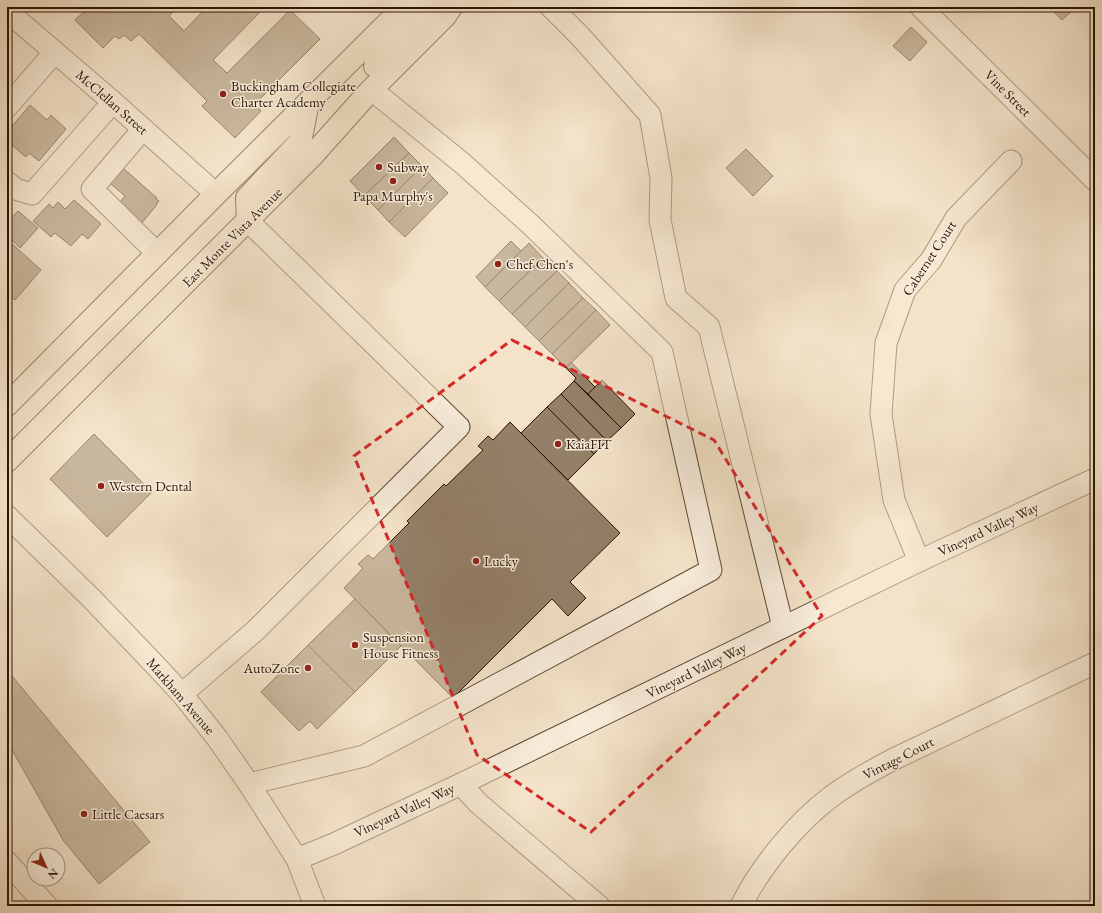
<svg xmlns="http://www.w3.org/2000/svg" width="1102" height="913" viewBox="0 0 1102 913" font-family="'EB Garamond',serif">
  <rect width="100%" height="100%" fill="#f4e3c9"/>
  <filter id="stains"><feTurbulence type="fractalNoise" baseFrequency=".005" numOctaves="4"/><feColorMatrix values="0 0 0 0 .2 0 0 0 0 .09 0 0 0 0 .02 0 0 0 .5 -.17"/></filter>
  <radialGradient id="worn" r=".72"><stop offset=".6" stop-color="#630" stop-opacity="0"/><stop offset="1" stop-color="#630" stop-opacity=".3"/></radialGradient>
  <g fill="#948069" stroke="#2c1400">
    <path d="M89 7H178L169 16 184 31 207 7H265L213 60 227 73 290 10 320 39 255 104 261 111 235 138 202 106 207 101 139 34 131 41 124 35 119 39 115 36 103 48 75 20Z"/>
    <path d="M1049 7H1076L1062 20Z"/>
    <path d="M911 27 927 42 910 61 893 46Z"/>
    <path d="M7 48 12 53 7 59Z"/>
    <path d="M30 105 47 120 51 115 66 129 39 161 29 153 26 157 7 141V132Z"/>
    <path d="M394 137 409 153 364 196 350 181Z"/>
    <path d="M746 149 773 176 753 196 726 168Z"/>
    <path d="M409 153 422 166 378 210 364 196Z"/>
    <path d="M422 166 433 178 389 222 378 210Z"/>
    <path d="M123 168 157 198 156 199 159 201 156 205V206L140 225 116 207 125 196 110 183Z"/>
    <path d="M433 178 448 193 405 237 389 222Z"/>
    <path d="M74 200 101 224 88 239 82 234 71 246 55 233 51 237 33 221 49 204 53 208 58 202 65 209Z"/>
    <path d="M18 211 38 228 20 248 9 237 10 236 7 234V223Z"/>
    <path d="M9 241 41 270 15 300 7 293V243Z"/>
    <path d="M511 241 521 251 485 287 476 277Z"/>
    <path d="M529 243 543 258 499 301 485 287Z"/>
    <path d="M543 258 557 271 512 314 499 301Z"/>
    <path d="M557 271 569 283 525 327 512 314Z"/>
    <path d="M569 283 583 298 539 341 525 327Z"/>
    <path d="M583 298 596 310 552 354 539 341Z"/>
    <path d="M596 310 610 325 566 368 552 354Z"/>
    <path d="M571 362 595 387 588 394 574 381 576 378 566 368Z"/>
    <path d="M602 380 635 414 621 428 588 394Z"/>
    <path d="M574 381 621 428 607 441 561 394Z"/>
    <path d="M561 394 607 441 594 454 547 407Z"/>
    <path d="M547 407 594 454 568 480 521 433Z"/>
    <path d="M510 422 620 533 570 582 586 598 568 616 552 599 453 698 344 588 363 568 358 564 368 555 373 559 409 523 407 521 444 484 446 486 483 450 478 446 488 436 493 440Z"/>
    <path d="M94 434 152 492 107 537 50 479Z"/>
    <path d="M355 599 401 646 355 692 308 645Z"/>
    <path d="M308 645 355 692 317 729 310 721 299 731 261 692Z"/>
    <path d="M7 670 150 842 99 884 63 840 7 741Z"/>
  </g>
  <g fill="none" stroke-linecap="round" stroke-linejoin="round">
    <defs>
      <g id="minor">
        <path d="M551 7 580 36 650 115 661 178 660 220 676 298 709 327 783 627"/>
        <path d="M921 7 1095 180"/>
        <path d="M7 11 113 102 216 194"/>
        <path d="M7 107 55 52"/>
        <path d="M143 129 92 189 157 253"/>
        <path d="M7 182 15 189 32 194 113 102"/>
        <path d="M7 516 92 599 156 666 182 694 217 738 249 784 297 859 315 906"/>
        <path d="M919 561 894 500 881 414 886 343 905 290 931 260 956 218 1011 161"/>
        <path d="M182 694 255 631 459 427 248 221"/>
        <path d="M249 784 364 756 711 570 662 352 531 225 462 163 372 90"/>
        <path d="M461 784 478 803 599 906"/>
        <path d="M297 859 334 844 461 784 919 561 1095 479"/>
        <path d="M7 862 47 906"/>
        <path d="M741 906C760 867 797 822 832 796 851 782 871 771 892 760L1095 663"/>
      </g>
      <g id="major">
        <path d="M375 66 427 10 426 7"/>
        <path d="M248 221 247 198 300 142 308 103"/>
        <path d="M7 405 216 194 404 7"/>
        <path d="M7 461 312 156 369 92 446 15 451 7"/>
      </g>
    </defs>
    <use href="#minor" stroke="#5e4832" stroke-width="23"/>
    <use href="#major" stroke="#2c1400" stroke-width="24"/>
    <use href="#minor" stroke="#f8eddc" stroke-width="21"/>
    <use href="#major" stroke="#f4e3c9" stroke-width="22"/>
  </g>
  <path d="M0 0H1102V913H0ZM512 340 714 440 822 616 591 832 477 755 354 456Z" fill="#f4e3c9" fill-opacity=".55" fill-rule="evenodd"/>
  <path fill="none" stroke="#d62828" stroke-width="3" stroke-dasharray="8 5" stroke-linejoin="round" d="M512 340 714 440 822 616 591 832 477 755 354 456Z"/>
  <g fill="#8f2418" stroke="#f8eddc" stroke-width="1.5">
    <circle cx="223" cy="94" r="4"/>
    <circle cx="379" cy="167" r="4"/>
    <circle cx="393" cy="181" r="4"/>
    <circle cx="498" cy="264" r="4"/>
    <circle cx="558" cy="444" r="4"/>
    <circle cx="101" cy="486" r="4"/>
    <circle cx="476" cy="561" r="4"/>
    <circle cx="355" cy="645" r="4"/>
    <circle cx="308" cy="668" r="4"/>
    <circle cx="84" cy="814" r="4"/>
  </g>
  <g text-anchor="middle" stroke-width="3" stroke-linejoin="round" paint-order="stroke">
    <g font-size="14" fill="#2c1400" stroke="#f8eddc" text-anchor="start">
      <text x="231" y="91">Buckingham Collegiate<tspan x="231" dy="16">Charter Academy</tspan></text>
      <text x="387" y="172">Subway</text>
      <text x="393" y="201" text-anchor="middle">Papa Murphy's</text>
      <text x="506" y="269">Chef Chen's</text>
      <text x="566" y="449">KaiaFIT</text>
      <text x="109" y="491">Western Dental</text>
      <text x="484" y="566">Lucky</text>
      <text x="363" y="642">Suspension<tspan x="363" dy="16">House Fitness</tspan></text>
      <text x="300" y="673" text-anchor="end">AutoZone</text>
      <text x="92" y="819">Little Caesars</text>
    </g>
    <g font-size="14" fill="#2c1400" stroke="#f8eddc">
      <text transform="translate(1008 93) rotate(45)" y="5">Vine Street</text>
      <text transform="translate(112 102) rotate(41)" y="5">McClellan Street</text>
      <text transform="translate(232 237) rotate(-45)" y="5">East Monte Vista Avenue</text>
      <text transform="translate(929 258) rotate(-57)" y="5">Cabernet Court</text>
      <text transform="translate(988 529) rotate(-25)" y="5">Vineyard Valley Way</text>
      <text transform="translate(696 670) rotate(-26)" y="5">Vineyard Valley Way</text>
      <text transform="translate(181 696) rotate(49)" y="5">Markham Avenue</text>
      <text transform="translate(898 758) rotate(-27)" y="5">Vintage Court</text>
      <text transform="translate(404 810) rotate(-25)" y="5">Vineyard Valley Way</text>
    </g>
  </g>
  <rect width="1102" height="913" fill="none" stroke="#f4e3c9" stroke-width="24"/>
  <rect x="8" y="8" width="1086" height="897" fill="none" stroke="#2c1400" stroke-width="2"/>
  <rect x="12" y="12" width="1078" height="889" fill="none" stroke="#2c1400"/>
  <g transform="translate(46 867) rotate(134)"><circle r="19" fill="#f8eddc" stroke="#a69684"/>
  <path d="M0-3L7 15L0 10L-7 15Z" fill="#8f2418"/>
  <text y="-6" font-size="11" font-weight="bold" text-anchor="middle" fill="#2c1400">N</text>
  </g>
  <rect width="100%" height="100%" filter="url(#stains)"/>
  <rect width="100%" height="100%" fill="url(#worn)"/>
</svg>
